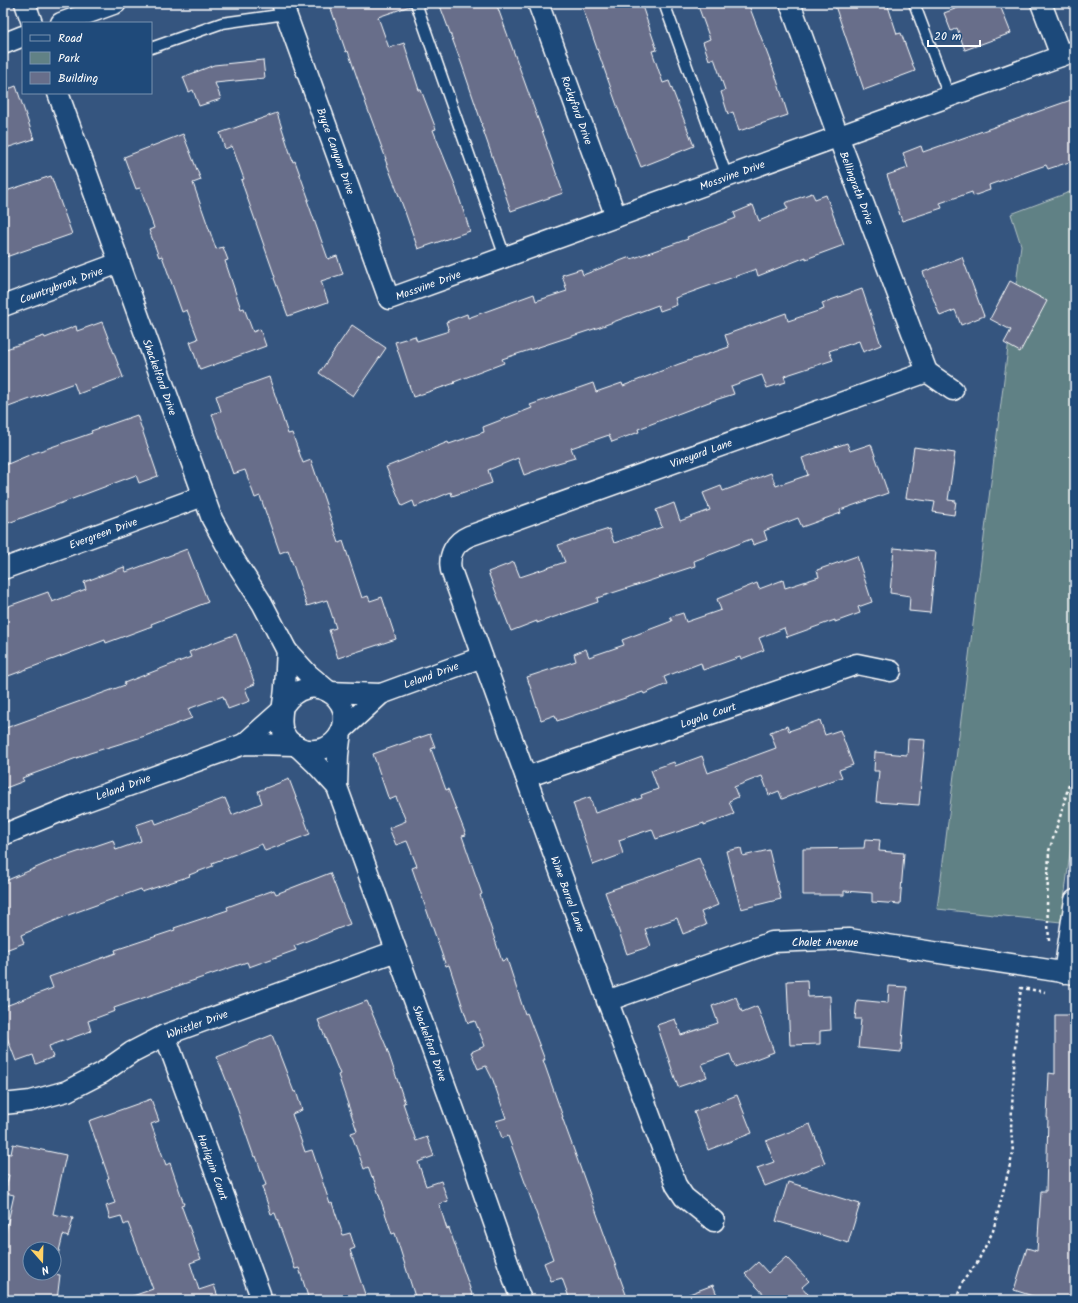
<svg xmlns="http://www.w3.org/2000/svg" width="1078" height="1303" viewBox="0 0 1078 1303" font-family="Kalam,sans-serif">
  <rect width="100%" height="100%" fill="#35557f"/>
  <filter id="ink" filterUnits="userSpaceOnUse"><feTurbulence type="fractalNoise" baseFrequency=".025" numOctaves="2"/><feDisplacementMap in="SourceGraphic" scale="8" xChannelSelector="R" yChannelSelector="G"/><feConvolveMatrix kernelMatrix="1 2 1 2 8 2 1 2 1" color-interpolation-filters="sRGB"/></filter>
  <g filter="url(#ink)">
    <path fill="#618185" stroke="#b0c0c2" d="M1075 190V815L1061 922 937 909 1021 245 1011 214Z"/>
    <g fill="#676e8a" stroke="#fff">
      <path d="M329 3H410V6L378 17 389 48 404 43 419 90H421L436 129 433 130 454 182 470 231 418 249 404 209 385 159H386L367 107 348 51 346 52Z"/>
      <path d="M439 3H496L547 144H546L563 193 511 211 481 124H482L462 65Z"/>
      <path d="M581 3H641L657 50 652 51 663 83 669 81 694 146 641 167 621 117Z"/>
      <path d="M697 3H748L775 74 788 115 739 131 733 112 728 114 721 92 725 90 714 58 709 60 703 42 710 39Z"/>
      <path d="M834 3H887L897 34 901 33 915 71 864 90Z"/>
      <path d="M971 3H999L1011 33 965 50 957 28 951 31 944 13Z"/>
      <path d="M263 60 265 78 215 83 221 99 199 106 193 90 189 92 183 77 214 65Z"/>
      <path d="M16 86 34 139 3 149V91Z"/>
      <path d="M1071 100 1075 114V160L1048 169 1046 165 989 185 990 190 973 196 972 192 940 203 942 208 902 221 887 175 908 168 903 153 921 146 923 152Z"/>
      <path d="M277 113 293 162 295 161 309 200H307L328 259 337 256 343 274 321 281 328 302 288 316 274 278 275 277 241 180 244 179 232 146 225 149 220 133Z"/>
      <path d="M183 134 201 180 193 183 216 249 223 247 228 260 225 261 241 309 244 308 253 332 260 329 266 346 200 370 190 342 198 339 187 310 182 312 162 256 159 257 149 230 154 228 140 188 136 189 124 157Z"/>
      <path d="M51 176 72 234 3 258V192Z"/>
      <path d="M812 193 815 199 826 195 844 245 806 259V257L758 276 756 269 675 298 677 305 660 311 658 305 600 327 502 359 504 363 454 382 455 383 413 397 395 342 415 336 417 341 449 331 446 322 467 314 468 318 534 294 536 301 567 291 562 275 581 269 583 275 630 257 631 259 688 239 687 237 736 218 734 213 753 205 759 221 788 209 785 203Z"/>
      <path d="M962 257 984 316 961 325 955 310 940 316 923 272Z"/>
      <path d="M1010 281 1047 301 1020 352 1004 343 1011 330 990 319Z"/>
      <path d="M862 289 881 345 863 352 859 341 829 351 833 360 784 376 786 382 767 388 762 375 731 386 734 394 709 402 638 429 639 432 612 442 609 435 571 448 575 458 551 465 524 475 518 458 488 470 492 483 452 496 451 492 415 507 413 501 402 506 386 467 448 442 449 444 484 432 483 427 532 408 530 405 593 383 596 392 622 383 623 386 679 364 729 347 725 335 786 313 788 321 824 309 822 303Z"/>
      <path d="M102 322 123 377 78 394 74 383 3 409V350L44 336 45 338 76 326 77 331Z"/>
      <path d="M352 325 386 348 353 396 319 373Z"/>
      <path d="M269 377 288 434 292 433 303 463 311 460 339 543 343 541 362 598 368 596 370 601 382 597 396 639 338 658 329 630 336 628 327 600 307 606 288 550 280 553 260 496 255 498 245 470 233 474 212 414 221 411 216 396Z"/>
      <path d="M137 415 158 476 139 483 136 475 3 525V466L34 453 92 433 91 431Z"/>
      <path d="M847 443 850 451 871 444 888 493 840 510 841 513 802 527 798 518 764 531 767 540 753 545 751 539 694 561 695 566 597 598 598 602 537 623V621L511 631 488 572 514 562 520 577 565 562 558 545 609 529 614 543 662 527 656 510 674 503 680 521 710 510 703 493 721 486 723 491 771 473 776 486 808 475 802 458Z"/>
      <path d="M914 447 955 453 948 500 956 501 954 515 933 512 935 502 906 498Z"/>
      <path d="M894 548 936 552 930 613 909 611 910 596 890 593Z"/>
      <path d="M187 549 208 602 151 624 152 626 106 643 105 640 3 678V608L48 592 52 602 86 589 84 582 124 567 126 572Z"/>
      <path d="M857 556 872 602 858 607 860 613 835 622V620L787 637 784 628 759 638 764 650 741 659 740 657 703 670 701 663 664 677 667 684 644 694 643 692 557 721 555 715 541 720 527 677 576 661 574 654 586 649 589 657 624 645 622 640 672 621 670 617 683 613 686 622 721 610 717 599 757 583 759 589 783 580 785 588 819 577 817 570Z"/>
      <path d="M236 634 255 684 245 688 250 701 228 709 223 696 188 709 192 718 145 736 90 753 22 778 24 781 3 789V729L125 685 124 683 191 657 189 652Z"/>
      <path d="M820 720 825 735 840 730 853 765 839 770 842 777 782 799 779 791 769 795 762 776 734 787 738 797 729 801 734 814 704 825V823L656 839 652 829 619 840 623 854 593 865 573 803 590 797 595 813 642 798 641 795 658 789 651 770 674 762 675 766 702 756 708 773 776 748 770 732 787 726 789 731Z"/>
      <path d="M430 734 435 747 431 749 446 790 448 789 466 835 462 836 482 894 480 895 502 961 507 959 525 1014 527 1013 545 1060H543L563 1117H562L628 1300H570L562 1278 551 1281 544 1263 553 1259 508 1136 502 1138 496 1121 506 1118 493 1080 486 1066 478 1069 471 1052 485 1046 475 1021 468 1023 449 965 446 966 412 868 417 866 407 841 396 845 389 828 406 821 396 797 389 800 373 754Z"/>
      <path d="M908 739 925 740 919 805 876 802 879 771H874L875 752 907 755Z"/>
      <path d="M289 779 310 834 265 851 262 844 212 863 213 866 189 875 190 876 142 892 141 889 71 914 21 935 24 943 3 951V882L54 860 113 840 116 850 141 841 136 825 154 819 156 824 225 798 232 815 262 803 258 791Z"/>
      <path d="M865 839 880 840 879 851 904 853 900 904 872 902V893L844 891V895H803V849L864 848Z"/>
      <path d="M741 848 743 856 769 850 781 899 741 909 726 851Z"/>
      <path d="M699 858 718 905 701 912 706 925 683 934 677 918 645 929 651 946 627 954 605 892 652 876Z"/>
      <path d="M330 873 350 924 294 946 296 950 249 967 247 962 114 1008 115 1011 88 1021 91 1031 49 1046 53 1057 36 1064 33 1055 16 1061 3 1027V1007L53 988 49 977 116 953 115 950 175 930 174 928 228 910 227 907 274 890 276 894Z"/>
      <path d="M807 980 808 997 830 996 831 1030 820 1031V1044L790 1045 787 981Z"/>
      <path d="M889 986 907 987 901 1052 858 1048 861 1019H855L857 1000 888 1003Z"/>
      <path d="M736 997 742 1012 757 1006 774 1052 735 1067 730 1054 702 1064 707 1077 678 1087 657 1025 675 1019 681 1035 718 1023 712 1006Z"/>
      <path d="M367 1001 386 1046 405 1103H403L416 1141 427 1137 434 1156 418 1162 426 1186 441 1181 448 1201 439 1204 447 1229 449 1228 474 1300H416L395 1233 392 1234 373 1177 372 1178 368 1167 364 1169 351 1133 357 1131 338 1075 340 1074 318 1020Z"/>
      <path d="M1055 1015H1075V1300H1045L1014 1290 1027 1248 1037 1251 1041 1191H1046L1048 1118H1047L1049 1073 1055 1074Z"/>
      <path d="M272 1035 294 1092 296 1091 302 1110 292 1114 305 1152 312 1150 330 1204 332 1203 343 1235 350 1233 355 1248 350 1250 367 1300H309L299 1268 295 1269 275 1213 271 1214 262 1187 266 1185 256 1156 254 1157 235 1102 217 1057Z"/>
      <path d="M737 1095 752 1133 708 1150 694 1112Z"/>
      <path d="M151 1099 159 1121 151 1124 166 1165 170 1163 184 1204 181 1205 201 1259 190 1263 199 1290 214 1285 219 1300H128L127 1298 153 1289 128 1223 124 1225 121 1216 110 1219 106 1206 115 1203 107 1179 109 1178 89 1121Z"/>
      <path d="M810 1124 825 1163 765 1186 757 1168 774 1162 766 1141Z"/>
      <path d="M13 1144 66 1155 53 1214 73 1218 68 1237 63 1235 54 1271V1249H30V1273H54L53 1274 60 1275 57 1300H3V1244L14 1195 5 1193 9 1175 3 1174V1153L11 1154Z"/>
      <path d="M788 1182 860 1204 848 1243 776 1221Z"/>
      <path d="M786 1257 809 1281 802 1287 813 1300H769L745 1274 758 1262 768 1273Z"/>
      <path d="M713 1285 719 1300H676V1299Z"/>
    </g>
    <g fill="none" stroke-linecap="round" stroke-linejoin="round">
      <defs>
        <g id="service">
          <path d="M416 3 505 257"/>
          <path d="M664 3 727 177"/>
          <path d="M914 3 949 96"/>
          <path d="M151 48 222 23 286 14"/>
        </g>
        <g id="minor">
          <path d="M25 3 32 23"/>
          <path d="M282 3 389 299 1075 51"/>
          <path d="M538 3 616 217"/>
          <path d="M790 3 838 136 927 372"/>
          <path d="M1041 3 1061 56"/>
          <path d="M61 23 116 3"/>
          <path d="M3 44 23 36"/>
          <path d="M58 93 212 519 235 561 262 603 287 651 308 674 327 690"/>
          <path d="M3 306 119 263"/>
          <path d="M927 372 953 390"/>
          <path d="M3 569 203 496"/>
          <path d="M329 692 381 694"/>
          <path d="M284 705C309 667 359 698 340 734 337 740 331 745 325 748 316 751 306 751 298 747 272 734 284 710 285 687 286 675 286 663 287 651"/>
          <path d="M342 730 381 694 482 657"/>
          <path d="M244 744 282 710"/>
          <path d="M298 747 316 764 337 787 470 1154 521 1300"/>
          <path d="M526 777 857 664 891 671"/>
          <path d="M337 787 338 755 341 732"/>
          <path d="M3 835 78 804 244 744 295 745"/>
          <path d="M1064 973 1075 900"/>
          <path d="M607 1001 772 942 849 939 1075 974"/>
          <path d="M165 1035 260 1294 261 1300"/>
          <path d="M3 1104 31 1101 67 1091 102 1073 132 1052 165 1035 396 951"/>
          <path d="M714 1221 684 1197 676 1185C599 981 525 775 451 570 448 555 455 542 469 536L927 372"/>
        </g>
      </defs>
      <use href="#service" stroke="#fff" stroke-width="13"/>
      <use href="#minor" stroke="#fff" stroke-width="23"/>
      <g stroke="#fff" stroke-width="2.5" stroke-dasharray="3 3" stroke-linecap="butt">
        <path d="M1049 941 1047 905 1049 851 1060 817 1075 763"/>
        <path d="M956 1300 963 1281 977 1263 993 1231 1013 1153 1011 1128 1016 1029 1021 988 1045 992"/>
      </g>
      <use href="#service" stroke="#1f4a7a" stroke-width="10"/>
      <use href="#minor" stroke="#1f4a7a" stroke-width="20"/>
    </g>
  </g>
  <g text-anchor="middle" stroke-width="4" stroke-linejoin="round" paint-order="stroke">
    <g font-size="11" fill="#fff" stroke="#1f4a7a">
      <text transform="translate(577 110) rotate(70)" y="4">Rockyford Drive</text>
      <text transform="translate(336 151) rotate(70)" y="4">Bryce Canyon Drive</text>
      <text transform="translate(732 175) rotate(-20)" y="4">Mossvine Drive</text>
      <text transform="translate(857 188) rotate(69)" y="4">Bellingrath Drive</text>
      <text transform="translate(61 285) rotate(-20)" y="4">Countrybrook Drive</text>
      <text transform="translate(428 285) rotate(-20)" y="4">Mossvine Drive</text>
      <text transform="translate(160 377) rotate(70)" y="4">Shackelford Drive</text>
      <text transform="translate(701 453) rotate(-20)" y="4">Vineyard Lane</text>
      <text transform="translate(103 533) rotate(-20)" y="4">Evergreen Drive</text>
      <text transform="translate(431 675) rotate(-20)" y="4">Leland Drive</text>
      <text transform="translate(708 715) rotate(-19)" y="4">Loyola Court</text>
      <text transform="translate(123 787) rotate(-20)" y="4">Leland Drive</text>
      <text transform="translate(568 894) rotate(70)" y="4">Wine Barrel Lane</text>
      <text x="825" y="946">Chalet Avenue</text>
      <text transform="translate(197 1024) rotate(-20)" y="4">Whistler Drive</text>
      <text transform="translate(430 1043) rotate(70)" y="4">Shackelford Drive</text>
      <text transform="translate(213 1167) rotate(70)" y="4">Harliquin Court</text>
    </g>
  </g>
  <rect width="1078" height="1303" fill="none" stroke="#1f4a7a" stroke-width="16"/>
  <rect x="8" y="8" width="1062" height="1287" fill="none" stroke="#fff" stroke-width="1.5" filter="url(#ink)"/>
  <rect x="22" y="22" width="130" height="72" fill="#1f4a7a" stroke="#7992af"/>
  <rect x="30" y="35" width="20" height="6" fill="#1f4a7a" stroke="#7992af"/>
  <text x="58" y="42" font-size="12" fill="#ffffff">Road</text>
  <rect x="30" y="52" width="20" height="12" fill="#618185" stroke="#7992af"/>
  <text x="58" y="62" font-size="12" fill="#ffffff">Park</text>
  <rect x="30" y="72" width="20" height="12" fill="#676e8a" stroke="#7992af"/>
  <text x="58" y="82" font-size="12" fill="#ffffff">Building</text>
  <g transform="translate(42 1261) rotate(160)"><circle r="19" fill="#1f4a7a" stroke="#7992af"/>
  <path d="M0-3L7 15L0 10L-7 15Z" fill="#ffd166"/>
  <text y="-6" font-size="11" font-weight="bold" text-anchor="middle" fill="#ffffff">N</text>
  </g>
  <path d="M928 40v6h52v-6" fill="none" stroke="#ffffff" stroke-width="2"/>
  <text x="934" y="40" font-size="12" fill="#ffffff" stroke="#1f4a7a" stroke-width="3" paint-order="stroke">20 m</text>
</svg>
